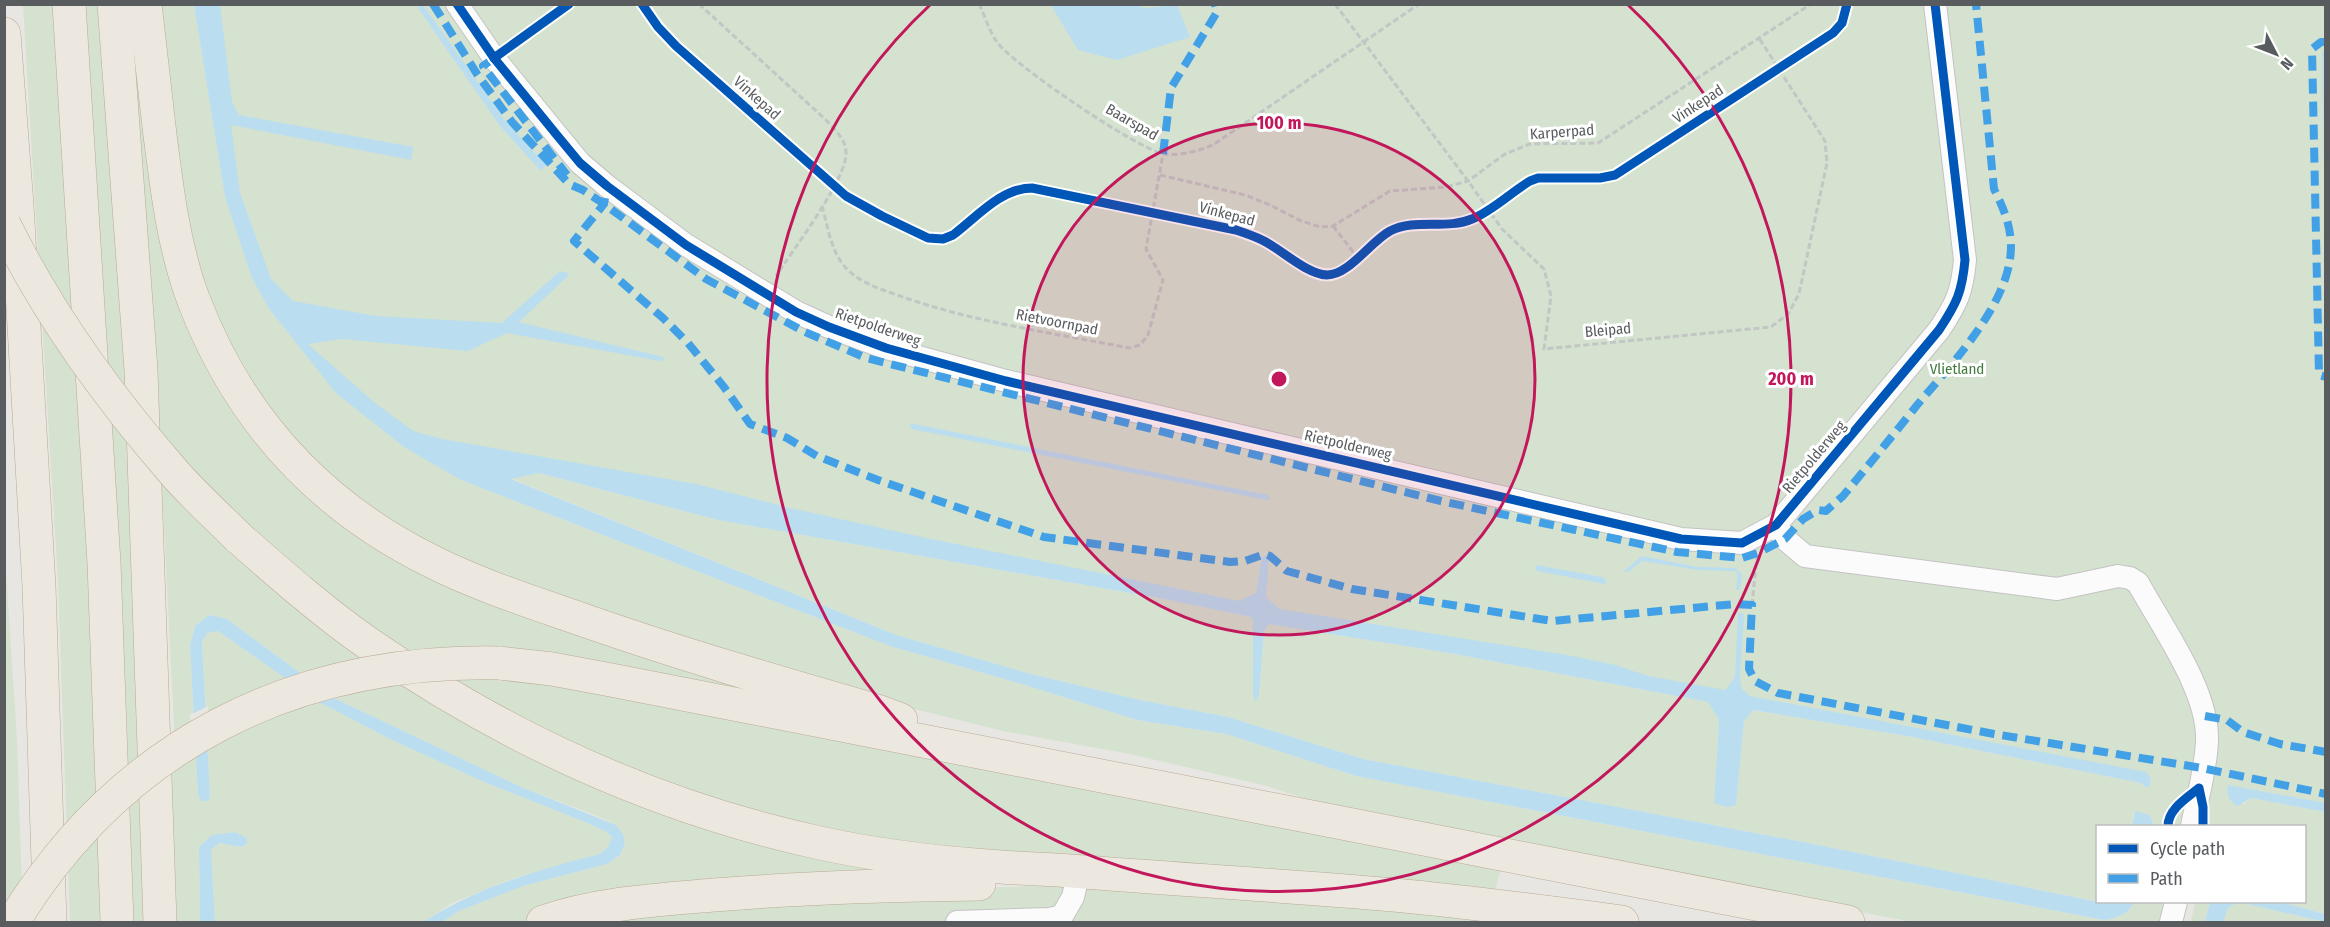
<svg xmlns="http://www.w3.org/2000/svg" width="2330" height="927" viewBox="0 0 2330 927" font-family="'Fira Sans Condensed',sans-serif">
  <rect width="100%" height="100%" fill="#e8e6e2"/>
  <g fill="#d4e2cf">
    <path d="M23 5H58L108 922H70L58 582Z"/>
    <path d="M84 5H102L124 322 148 922H132L127 722Z"/>
    <path d="M129 5H138L159 187 175 260 204 346 234 399 256 430 281 456 340 512 375 537 410 558 459 582 643 647 871 713 869 721 500 652 498 682 507 680 579 687 1502 864 1494 895 1291 874 1006 863 912 852 805 832 689 800 590 762 522 731 436 682 314 595 243 530 227 550C316 623 409 690 510 746 546 765 585 780 622 795 673 814 725 833 777 845 838 860 899 869 961 877L758 884 650 893 600 901 526 922H442L459 911 523 886 607 864 620 855 625 843 623 834 616 825 600 817 521 787 334 698 227 619 209 615 195 626 190 645 198 795 202 801H207L210 796 202 642 207 633 218 631 319 702 392 740 484 782 585 822 605 831 612 837 608 847 600 854 514 878 452 903 423 922H215L211 850 219 843 242 847 247 844V838L235 832 212 835 199 847 200 922H177L171 773 174 725 162 487 156 435Z"/>
    <path d="M154 5H194L225 197 270 310 303 350 461 480 890 646 1025 685 1137 720 1226 734 1356 776 2103 920C2117 918 2128 915 2134 902H2166L2162 922H1913L1520 847 1339 809 1263 785 1130 754 1003 731 822 686 555 604 357 507 291 445 246 383 197 271Z"/>
    <path d="M204 5H2325V809L2227 791 2243 805 2251 798 2325 812V914L2280 902H2304V826H2208L2206 796 2190 785C2184 804 2171 802 2165 826H2152L2153 822 2134 812 2132 826H2098V902H2108L2105 903 1803 842 1363 759 1228 717 1140 700 1031 674 896 635 510 478 539 473 718 520 1164 599 1251 617 1253 621 1259 696 1264 631 1268 624 1455 654 1708 702 1719 720 1714 803 1736 805 1744 720 1752 710 1907 736 2141 783 2144 786 2149 788 2151 777 431 449 345 387 303 343 265 285 230 187Z"/>
    <path d="M4 543 17 739 23 922H5Z"/>
    <path d="M2186 805 2181 826H2170L2174 814Z"/>
    <path d="M1076 884 1342 899 1516 922H593L757 898Z"/>
    <path d="M2195 902H2210L2205 922H2191Z"/>
    <path d="M2235 904H2247L2324 922H2223L2227 908Z"/>
  </g>
  <g fill="#badeef">
    <path d="M1130 4 1146 8 1177 5 1190 37 1117 60 1078 50 1051 5Z"/>
    <path d="M194 5H220L232 102 239 115 413 147 411 160 231 125 240 193 271 279 293 301 376 316 502 323 560 271 568 273V276L519 322 663 357 664 360 660 361 507 333 468 351 342 339 308 344 375 403 413 431 442 439 696 484 790 508 931 539 1239 601 1256 593 1262 557 1265 556 1269 558 1266 597 1279 609 1573 656 1615 665 1648 676 1725 690 1735 677 1738 614 1741 612 1744 615 1740 679 1742 689 1750 696 2146 772 2151 778 2149 788 2144 786 2141 783 1907 736 1753 710 1744 721 1736 805 1727 807 1714 803 1719 720 1708 702 1455 654 1269 624 1264 631 1259 696 1255 702 1253 694V621L1251 617 1164 599 718 520 539 473 511 479 896 635 1031 674 1140 700 1228 717 1363 759 1803 842 2104 903 2134 902C2128 915 2117 918 2104 920L1356 776 1226 734 1137 720 1025 685 890 646 461 480 404 447 336 393 270 310 252 278 225 197Z"/>
    <path d="M416 5H423L506 122 546 165 541 171 500 126Z"/>
    <path d="M2322 50 2326 51 2325 220Z"/>
    <path d="M914 424 1268 495 1270 498 1267 500 912 429 909 425Z"/>
    <path d="M1642 556 1697 567 1735 568 1742 574 1740 590H1736L1738 573 1734 571 1699 570 1642 561 1628 572 1624 571Z"/>
    <path d="M1536 565 1602 577 1607 581 1605 584 1537 571 1535 569Z"/>
    <path d="M209 615 227 619 334 698 521 787 616 825 623 834 625 843 620 855 607 864 523 886 459 911 442 922H423C478 887 537 870 600 854L608 847 612 837 605 831 585 822 484 782 392 740 319 702 218 631 207 633 202 642 210 796 208 801H202L198 795 190 645 195 626Z"/>
    <path d="M2228 785 2325 803V812L2251 798 2238 806C2229 802 2226 794 2228 785Z"/>
    <path d="M2135 811 2149 815 2153 822 2152 826H2132Z"/>
    <path d="M235 832 247 838V844L242 847 219 843 211 850 215 922H200L199 847 212 835Z"/>
    <path d="M2210 902H2280L2325 914V922L2247 904H2235L2228 908 2223 922H2205Z"/>
  </g>
  <path fill="#e8e6e2" d="M208 706 210 748 192 760 190 715Z"/>
  <g fill="none" stroke-linecap="round" stroke-linejoin="round">
    <defs>
      <g id="minor">
        <path d="M457 4 494 58 556 134 580 163 607 186 686 245 796 312 829 327 886 348 1006 381 1681 539 1742 543 1776 525 1939 330C1957 303 1962 292 1965 260L1935 4"/>
        <path d="M1776 525 1785 539 1805 556 2057 589 2118 576 2130 578 2138 583C2162 627 2209 691 2207 741 2206 769 2197 799 2192 826"/>
        <path d="M957 922 1050 919 1062 916 1073 897 1076 884"/>
        <path d="M2171 922 2176 902"/>
      </g>
      <g id="highway">
        <path d="M69 4 104 563 117 922"/>
        <path d="M114 4 141 370 160 922"/>
        <path d="M145 4C150 48 155 91 160 135 167 190 174 249 194 301 239 418 317 504 429 560 480 586 535 603 589 622 684 655 780 683 877 711L901 720"/>
        <path d="M4 34 17 205 39 586 50 922"/>
        <path d="M238 537C280 574 323 612 369 644 506 738 658 808 820 843 875 855 932 862 988 866 1020 869 1052 869 1084 872 1188 880 1291 886 1394 895 1470 902 1546 912 1622 922"/>
        <path d="M499 663 552 669 611 680 1848 922"/>
        <path d="M543 922C598 903 656 900 714 895 802 888 890 885 979 884"/>
      </g>
    </defs>
    <use href="#minor" stroke="#c4c3c3" stroke-width="24"/>
    <use href="#highway" stroke="#baaa94" stroke-width="34"/>
    <g stroke="#c2c6c4" stroke-width="3" stroke-dasharray="6 3" stroke-linecap="butt">
      <path d="M699 4 825 119C834 129 846 139 846 153 847 179 792 251 776 276"/>
      <path d="M979 4C985 16 989 31 997 42 1012 64 1139 150 1164 154 1179 156 1199 151 1213 145L1419 4"/>
      <path d="M1335 4 1468 181 1502 229 1544 269 1551 296 1544 349 1771 327 1788 314 1799 294 1827 163 1825 141 1759 38"/>
      <path d="M1160 175 1245 195 1270 205 1299 220 1320 227 1333 226 1390 191 1446 187 1468 181 1505 154 1530 144 1598 143 1811 4"/>
      <path d="M822 206C828 227 831 253 847 269 862 284 881 289 900 296 973 322 1053 333 1129 348L1140 345 1148 335 1163 280 1146 249 1163 154"/>
      <path d="M1333 226 1358 258"/>
      <path d="M1752 605 1757 556"/>
    </g>
    <use href="#minor" stroke="#fcfbfb" stroke-width="22"/>
    <use href="#highway" stroke="#ece8df" stroke-width="33"/>
    <defs>
      <g id="highway-bridge">
        <path d="M4 224C48 314 106 394 171 469 191 493 215 514 238 537"/>
        <path d="M13 922C121 745 293 659 499 663"/>
      </g>
    </defs>
    <use href="#highway-bridge" stroke="#baaa94" stroke-width="34" stroke-linecap="butt"/>
    <use href="#highway-bridge" stroke="#ece8df" stroke-width="33"/>
    <g stroke="#42a1e6" stroke-width="8" stroke-dasharray="15 8" stroke-linecap="butt">
      <path d="M433 4 477 74 512 122 569 184 583 190 604 204 706 279 805 332 866 358 1441 501 1677 552 1742 558 1758 553 1785 539 1803 519 1818 510 1826 511 1843 496C1868 466 1893 435 1918 404 1951 365 2003 310 2010 259 2014 233 2005 211 1994 189L1976 4"/>
      <path d="M2326 42H2321L2312 49 2319 375 2326 377"/>
      <path d="M494 58 483 66 567 175"/>
      <path d="M1163 154 1171 88 1217 12 1215 4"/>
      <path d="M605 198 604 204 574 241 663 318 688 343 724 387 750 424 787 438 817 456 878 480 1044 537 1230 562 1245 561 1265 554 1270 556 1287 571 1352 589 1552 621 1736 604 1752 605 1749 669 1755 681 1778 693 1994 734 2202 768 2326 794"/>
      <path d="M2205 716 2227 720 2243 732 2280 744 2326 752"/>
    </g>
    <defs>
      <g id="cycleway">
        <path d="M457 4 494 58 556 134 580 163 607 186 686 245 796 312 829 327 886 348 1006 381 1681 539 1742 543 1776 525 1939 330C1957 303 1962 292 1965 260L1935 4"/>
        <path d="M642 4 658 27 676 46 846 196 882 216 928 238 943 239 953 235C977 217 1001 188 1032 188L1236 230C1245 233 1254 236 1262 240 1281 249 1306 274 1327 275 1349 275 1370 242 1390 231 1416 218 1446 230 1472 219 1492 211 1510 193 1530 181L1538 178H1600L1615 175 1833 33 1842 23 1847 4"/>
        <path d="M494 58 569 4"/>
        <path d="M2168 826C2168 809 2187 798 2199 788L2203 807V826"/>
      </g>
    </defs>
    <use href="#cycleway" stroke="#fff" stroke-width="13"/>
    <use href="#cycleway" stroke="#0057b8" stroke-width="9"/>
  </g>
  <circle cx="1279" cy="379" r="256" fill="#c2185b" fill-opacity=".12"/>
  <g fill="none" stroke="#c2185b" stroke-width="3">
    <circle cx="1279" cy="379" r="256"/>
    <path d="M1628 5A512 512 0 1 1 930 5"/>
  </g>
  <g text-anchor="middle" stroke-width="6" stroke-linejoin="round" paint-order="stroke">
    <g font-size="15" fill="#595c5f" stroke="#fff">
      <text transform="translate(757 98) rotate(42)" y="5">Vinkepad</text>
      <text transform="translate(1698 104) rotate(-33)" y="5">Vinkepad</text>
      <text transform="translate(1132 122) rotate(30)" y="5">Baarspad</text>
      <text transform="translate(1562 132) rotate(-4)" y="5">Karperpad</text>
      <text transform="translate(1227 214) rotate(15)" y="5">Vinkepad</text>
      <text transform="translate(1057 322) rotate(11)" y="5">Rietvoornpad</text>
      <text transform="translate(878 327) rotate(19)" y="5">Rietpolderweg</text>
      <text transform="translate(1608 330) rotate(-5)" y="5">Bleipad</text>
      <text transform="translate(1348 445) rotate(13)" y="5">Rietpolderweg</text>
      <text transform="translate(1814 457) rotate(-50)" y="5">Rietpolderweg</text>
    </g>
    <g font-size="15" fill="#417b3d" stroke="#fff">
      <text x="1957" y="374">Vlietland</text>
    </g>
  </g>
  <circle cx="1279" cy="379" r="9" fill="#c2185b" stroke="#fff" stroke-width="3"/>
  <g font-size="18" text-anchor="middle" font-weight="bold" fill="#c2185b" stroke="#fff" stroke-width="6" stroke-linejoin="round" paint-order="stroke">
    <text x="1279" y="129">100 m</text>
    <text x="1791" y="385">200 m</text>
  </g>
  <rect width="2330" height="927" fill="none" stroke="#595c5f" stroke-width="12"/>
  <rect x="2096" y="825" width="210" height="78" fill="#ffffff" stroke="#bdbebf" stroke-width="1.5"/>
  <rect x="2108" y="844" width="30" height="9" fill="#0057b8" stroke="#bdbebf" stroke-width="1.5"/>
  <text x="2150" y="855" font-size="18" fill="#595c5f">Cycle path</text>
  <rect x="2108" y="874" width="30" height="9" fill="#42a1e6" stroke="#bdbebf" stroke-width="1.5"/>
  <text x="2150" y="885" font-size="18" fill="#595c5f">Path</text>
  <g transform="translate(2276 54) rotate(132)" stroke="#ffffff" stroke-width="4.5" paint-order="stroke">
  <path d="M0-4.5L10 22L0 15L-10 22Z" fill="#595c5f"/>
  <text y="-9" font-size="16" font-weight="bold" text-anchor="middle" fill="#595c5f">N</text>
  </g>
</svg>
